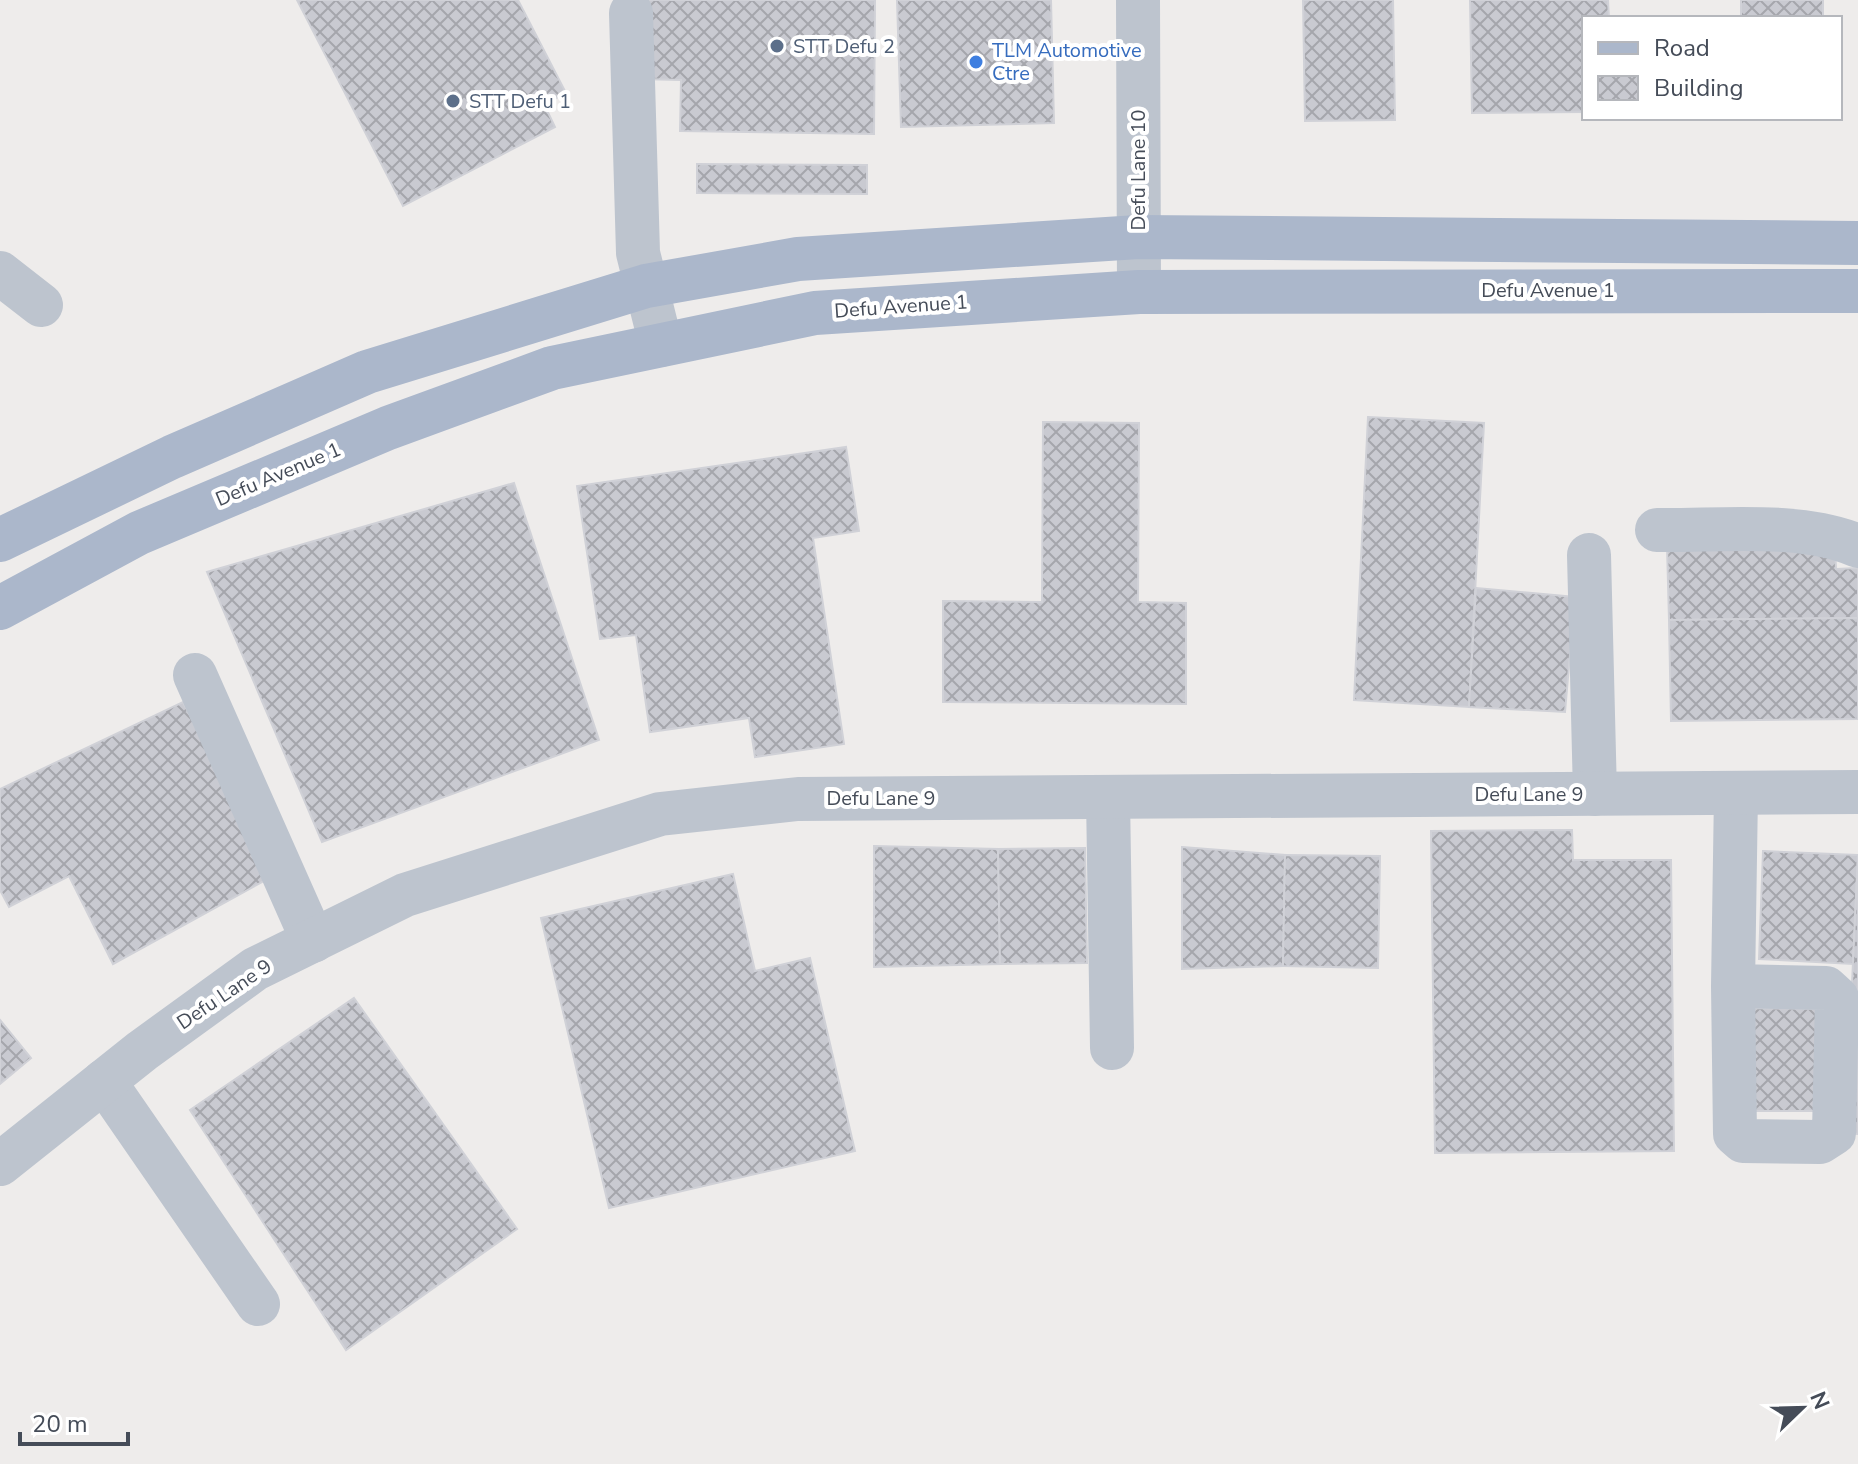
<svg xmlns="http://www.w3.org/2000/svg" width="1858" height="1464" viewBox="0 0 1858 1464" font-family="'Nunito Sans',sans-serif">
  <defs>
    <pattern id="building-cross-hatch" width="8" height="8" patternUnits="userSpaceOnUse" patternTransform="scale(2)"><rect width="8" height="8" fill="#c9cad1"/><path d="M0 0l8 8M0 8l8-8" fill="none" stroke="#a5a6ac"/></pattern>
  </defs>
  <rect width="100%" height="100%" fill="#eeeceb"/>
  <g fill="url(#building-cross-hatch)" stroke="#d0d1d7" stroke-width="2">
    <path d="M297 0H518L566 93 544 104 555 127 403 206Z"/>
    <path d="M642 0H875L874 134 680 131 681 80 639 79Z"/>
    <path d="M897 0H1051L1054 123 901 127Z"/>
    <path d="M1303 0H1393L1395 120 1305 121Z"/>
    <path d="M1470 0H1608L1609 18H1584V112L1472 113Z"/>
    <rect x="1741" y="0" width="82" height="18"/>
    <path d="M697 164 867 165V194L697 193Z"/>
    <path d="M1368 417 1484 423 1469 707 1354 700Z"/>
    <path d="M1043 422 1139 423 1138 602 1186 603V704L943 702V601L1042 602Z"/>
    <path d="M846 447 859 531 813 538 844 744 755 757 749 718 650 732 636 635 600 639 577 486Z"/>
    <path d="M514 483 599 740 322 842 207 572Z"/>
    <path d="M1835 544 1836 569 1858 568V618L1669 620 1667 546Z"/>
    <path d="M1476 588 1575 597 1565 712 1469 707Z"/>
    <path d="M1858 618V719L1671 721 1669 620Z"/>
    <path d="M183 702 273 876 113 964 69 876 9 907 0 890V789Z"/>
    <path d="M1572 830 1573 860H1671L1674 1151 1435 1153 1431 831Z"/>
    <path d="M874 846 998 849 1000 964 874 967Z"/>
    <path d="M1182 847 1285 855 1283 966 1182 969Z"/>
    <path d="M1085 848 1087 963 1000 964 998 849Z"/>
    <path d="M1763 851 1858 855 1853 964 1759 959Z"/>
    <path d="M1285 855 1380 856 1378 968 1283 966Z"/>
    <path d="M1858 855V1134L1845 1133Z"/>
    <path d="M733 874 755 971 810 958 855 1151 609 1208 541 918Z"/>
    <path d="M354 998 517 1229 346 1350 190 1110Z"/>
    <path d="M1754 1008 1821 1009 1820 1111H1752Z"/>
    <path d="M0 1020 31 1058 0 1084Z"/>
  </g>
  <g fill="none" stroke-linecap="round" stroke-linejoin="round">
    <g stroke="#bdc4ce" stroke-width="44">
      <path d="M1138 0 1139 292"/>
      <path d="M631 13 638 253 661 345"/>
      <path d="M0 273 41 305"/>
      <path d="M1657 530C1718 531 1802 521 1858 546"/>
      <path d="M1589 555 1595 794"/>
      <path d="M195 675 313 941"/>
      <path d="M1108 797 1112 1048"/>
      <path d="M1733 986 1826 988 1837 998 1834 1133 1820 1142 1743 1141 1735 1134 1733 986 1736 793"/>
      <path d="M104 1081 258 1304"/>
      <path d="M0 1164 142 1051 255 969 405 895 660 814 798 799 1858 792"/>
    </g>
    <g stroke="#abb7cb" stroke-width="44">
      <path d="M0 540 172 457 367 372 646 286 798 259 1138 237 1858 243"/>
      <path d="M0 608 139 533 388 428 552 368 815 313 1139 292 1858 291"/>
    </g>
  </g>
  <g fill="#5c6f8a" stroke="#fff" stroke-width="3">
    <circle cx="777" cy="46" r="8"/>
    <circle cx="453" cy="101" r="8"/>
  </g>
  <circle fill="#3f7fe0" stroke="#fff" stroke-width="3" cx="976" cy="62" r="8"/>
  <g text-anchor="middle" stroke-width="8" stroke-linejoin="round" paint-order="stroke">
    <g font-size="20" fill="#4e5e75" stroke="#fff" text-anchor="start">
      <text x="793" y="53">STT Defu 2</text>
      <text x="469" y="108">STT Defu 1</text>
    </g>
    <g font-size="20" fill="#366cbe" stroke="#fff" text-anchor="start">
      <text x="992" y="57">TLM Automotive<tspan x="992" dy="23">Ctre</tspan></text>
    </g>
    <g font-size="20" fill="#454c58" stroke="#fff">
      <text transform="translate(1138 170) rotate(-90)" y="7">Defu Lane 10</text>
      <text x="1548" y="297">Defu Avenue 1</text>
      <text transform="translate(901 306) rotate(-4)" y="7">Defu Avenue 1</text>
      <text transform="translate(278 474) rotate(-23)" y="7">Defu Avenue 1</text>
      <text x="1529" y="801">Defu Lane 9</text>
      <text x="881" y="805">Defu Lane 9</text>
      <text transform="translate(224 994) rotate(-34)" y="7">Defu Lane 9</text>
    </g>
  </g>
  <rect x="1582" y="16" width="260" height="104" fill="#ffffff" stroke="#b5b7bc" stroke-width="2"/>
  <rect x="1598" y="42" width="40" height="12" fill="#abb7cb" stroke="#b5b7bc" stroke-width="2"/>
  <text x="1654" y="56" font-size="24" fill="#454c58">Road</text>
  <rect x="1598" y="76" width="40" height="24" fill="url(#building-cross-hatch)" stroke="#b5b7bc" stroke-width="2"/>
  <text x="1654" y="96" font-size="24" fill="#454c58">Building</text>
  <g transform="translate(1802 1408) rotate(67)" stroke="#ffffff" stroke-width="6" paint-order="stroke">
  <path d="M0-6L14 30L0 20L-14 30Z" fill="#454c58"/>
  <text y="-12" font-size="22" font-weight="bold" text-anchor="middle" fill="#454c58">N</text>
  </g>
  <path d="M20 1432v12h108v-12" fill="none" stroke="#454c58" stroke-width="4"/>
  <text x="32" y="1432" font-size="24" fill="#454c58" stroke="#ffffff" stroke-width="6" paint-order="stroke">20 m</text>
</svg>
